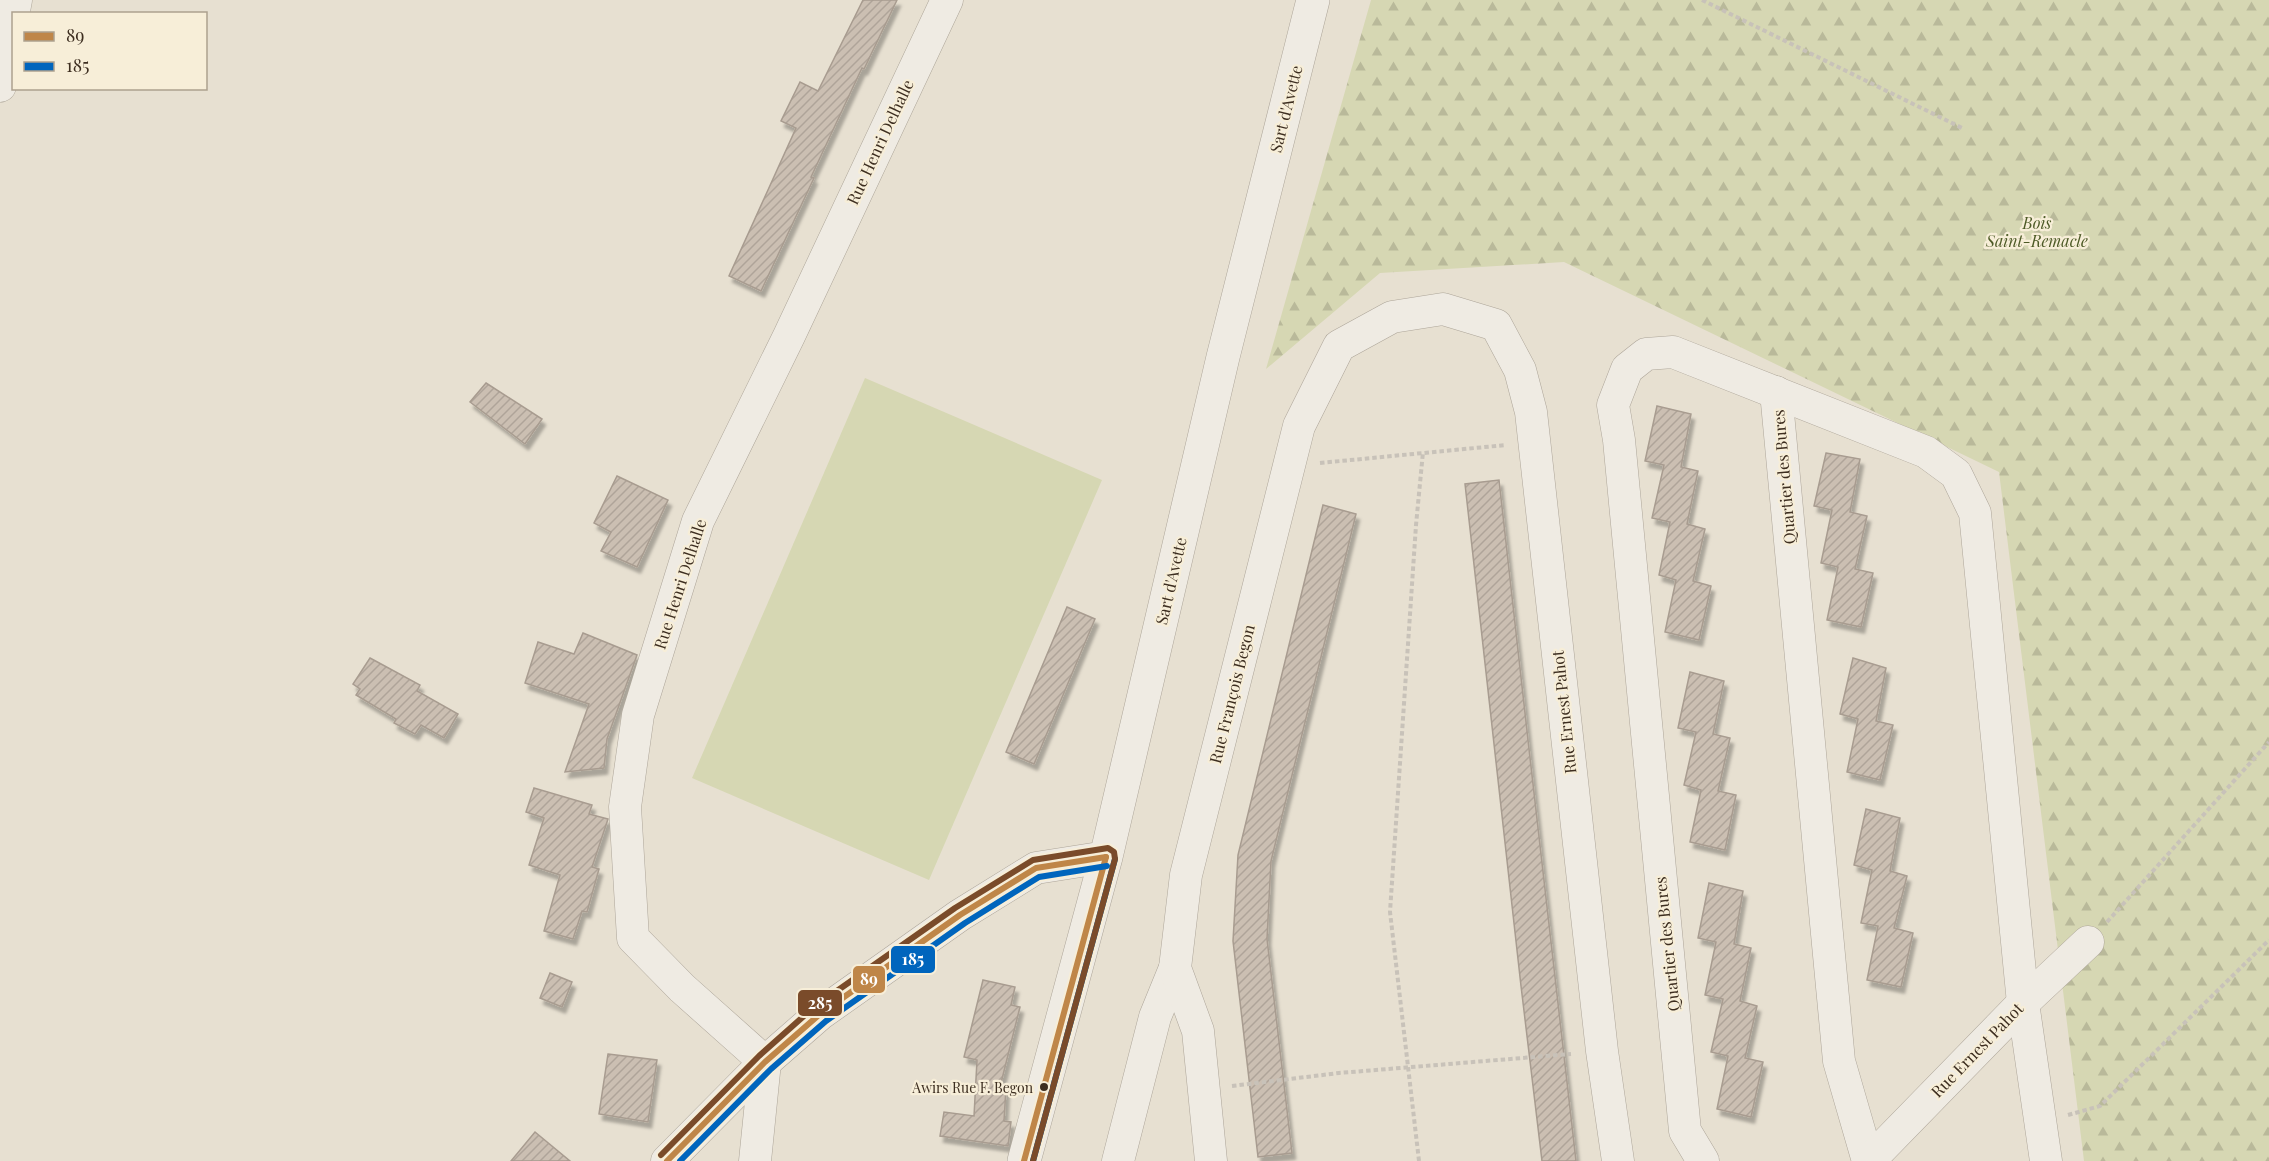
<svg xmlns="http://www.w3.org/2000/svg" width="2269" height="1161" viewBox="0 0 2269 1161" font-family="'Playfair Display',serif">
  <defs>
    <pattern id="forest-firs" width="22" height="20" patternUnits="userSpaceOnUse" patternTransform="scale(1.5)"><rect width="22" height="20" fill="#d6d7b3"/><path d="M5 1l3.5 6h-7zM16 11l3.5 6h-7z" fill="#b9b99a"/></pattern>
    <pattern id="building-hatch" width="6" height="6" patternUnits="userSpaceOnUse" patternTransform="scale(1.5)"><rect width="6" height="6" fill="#cbbfb2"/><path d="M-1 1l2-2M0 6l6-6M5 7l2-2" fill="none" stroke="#afa499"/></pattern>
    <filter id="shadow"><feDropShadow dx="3.5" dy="6" stdDeviation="1.5" flood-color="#0004"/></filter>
  </defs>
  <rect width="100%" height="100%" fill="#e7e0d1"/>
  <path fill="url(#forest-firs)" d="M1371 0H2269V1161H2084L1999 472 1564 262 1380 273 1266 369Z"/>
  <path fill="#d6d7b3" d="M865 378 1102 480 929 880 692 778Z"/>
  <g fill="url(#building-hatch)" stroke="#a89c90" stroke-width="1.5" filter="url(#shadow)">
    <path d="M863 0H897L864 69 862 68 811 177 814 178 761 291 729 276 796 128 781 121 800 82 818 91Z"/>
    <path d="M486 383 542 419 525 444 470 402Z"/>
    <path d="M1657 406 1691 414 1681 467 1698 471 1687 524 1705 529 1693 581 1711 586 1699 640 1665 632 1676 580 1659 575 1670 522 1652 518 1664 465 1645 461Z"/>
    <path d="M1826 453 1860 459 1850 512 1867 516 1855 569 1873 573 1861 627 1827 620 1838 567 1821 563 1832 510 1814 506Z"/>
    <path d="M617 476 668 500 637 567 601 551 611 532 594 523Z"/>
    <path d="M1499 480 1529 749 1576 1161H1542L1521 986 1465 484Z"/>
    <path d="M1323 505 1356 514 1271 861 1267 939 1292 1153 1258 1157 1233 941 1238 855Z"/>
    <path d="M1067 607 1095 619 1034 764 1006 752Z"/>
    <path d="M583 633 637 655 607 739 604 768 565 772 589 704 525 683 538 642 574 654Z"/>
    <path d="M370 658 420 685 417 691 458 714 444 738 421 725 415 734 394 723 396 719 356 695 360 689 353 684Z"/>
    <path d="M1853 658 1886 668 1876 721 1893 725 1880 780 1847 772 1858 719 1840 714Z"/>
    <path d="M1690 672 1724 681 1713 734 1730 738 1718 791 1736 795 1725 850 1690 842 1701 790 1684 785 1696 732 1678 728Z"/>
    <path d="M534 788 592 805 589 814 608 819 592 867 599 869 587 912 582 911 573 939 544 931 560 875 529 865 544 818 526 812Z"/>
    <path d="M1866 809 1900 818 1890 871 1907 876 1894 928 1913 933 1901 987 1867 980 1878 926 1861 923 1872 870 1854 865Z"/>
    <path d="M1709 883 1743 891 1734 944 1751 948 1740 1001 1757 1006 1745 1058 1763 1062 1751 1117 1717 1109 1728 1056 1711 1052 1723 999 1705 995 1716 942 1698 938Z"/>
    <path d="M550 973 572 982 562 1007 540 998Z"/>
    <path d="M983 980 1015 987 1011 1005 1020 1007 1000 1087 1006 1088 1004 1121 1011 1122 1008 1146 940 1136 944 1112 974 1116 977 1060 964 1057Z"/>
    <path d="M608 1054 657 1060 648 1122 599 1114Z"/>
    <path d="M535 1132 570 1161H511Z"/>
  </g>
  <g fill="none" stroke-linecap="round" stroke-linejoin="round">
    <defs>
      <g id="minor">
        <path d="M0 86 16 0"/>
        <path d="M1776 392 1839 1061 1868 1161"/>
        <path d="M667 1161 765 1062 820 1014 960 915 1036 868 1106 857"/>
        <path d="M755 1161 765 1062 682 988 633 938 625 807 638 715 698 521 789 336 947 0"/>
        <path d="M1118 1161 1155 1017 1175 968"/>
        <path d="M1211 1161 1198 1031 1175 968 1186 875 1299 426 1339 346 1392 317 1443 309 1496 325 1520 370 1531 412 1602 1051 1618 1161"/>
        <path d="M1703 1161 1685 1131 1619 440 1613 405 1627 369 1646 354 1673 352 1926 452 1956 474 1975 513 2023 1003 2046 1161"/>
        <path d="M1869 1161 2023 1003 2088 942"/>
      </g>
      <path id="tertiary" d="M1024 1161 1106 857 1223 357 1313 0"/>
    </defs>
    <use href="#minor" stroke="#ada599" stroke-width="33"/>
    <use href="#tertiary" stroke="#ada599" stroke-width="34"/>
    <g stroke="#c8c2b9" stroke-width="4" stroke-dasharray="4.5 3" stroke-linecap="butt">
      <path d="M1702 0 1964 129"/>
      <path d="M1320 463 1506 445"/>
      <path d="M2107 922 2269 742"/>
      <path d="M1232 1086 1339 1073 1571 1054"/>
      <path d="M2068 1115 2100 1106 2269 940"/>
      <path d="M1419 1161 1390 912 1416 525 1423 452"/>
    </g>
    <use href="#minor" stroke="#efebe3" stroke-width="32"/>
    <use href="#tertiary" stroke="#efebe3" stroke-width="33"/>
    <defs>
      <g id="bus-1">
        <path d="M667 1161 765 1062 820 1014 960 915 1036 868 1106 857"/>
        <path d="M1024 1161 1106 857"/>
      </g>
      <g id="bus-2">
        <path d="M680 1161 771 1069 826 1021 965 923 1039 877 1107 866"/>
        <path d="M1033 1161 1115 859"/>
      </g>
      <path id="bus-3" d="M661 1155 759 1056 814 1007 955 908 1033 860 1108 848 1114 852 1115 859 1033 1161"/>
    </defs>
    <use href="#bus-1" stroke="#f7eed8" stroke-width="10"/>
    <use href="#bus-2" stroke="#f7eed8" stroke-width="10"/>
    <use href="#bus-3" stroke="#f7eed8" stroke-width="10"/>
    <use href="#bus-1" stroke="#bf8648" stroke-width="6"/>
    <use href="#bus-2" stroke="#0065bd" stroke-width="6"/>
    <use href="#bus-3" stroke="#7a4b2a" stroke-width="6"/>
  </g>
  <circle fill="#3d2e20" stroke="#f7eed8" stroke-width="2" cx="1044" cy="1087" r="5"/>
  <g text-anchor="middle" stroke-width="4.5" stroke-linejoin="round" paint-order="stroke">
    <g font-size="14" fill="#3d2e20" stroke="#f7eed8" text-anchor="end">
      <text x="1033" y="1093">Awirs Rue F. Begon</text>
    </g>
    <g font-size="16" fill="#3d2e20" stroke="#f7eed8">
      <text transform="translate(1286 109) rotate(-76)" y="6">Sart d'Avette</text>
      <text transform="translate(880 142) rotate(-65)" y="6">Rue Henri Delhalle</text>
      <text transform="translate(1784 477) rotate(-95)" y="6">Quartier des Bures</text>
      <text transform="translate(1171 581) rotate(-77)" y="6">Sart d'Avette</text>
      <text transform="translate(680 584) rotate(-72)" y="6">Rue Henri Delhalle</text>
      <text transform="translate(1232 694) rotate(-76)" y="6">Rue François Begon</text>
      <text transform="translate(1564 712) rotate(-96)" y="6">Rue Ernest Pahot</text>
      <text transform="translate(1667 944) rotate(-96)" y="6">Quartier des Bures</text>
      <text transform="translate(1977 1050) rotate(-46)" y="6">Rue Ernest Pahot</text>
    </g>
    <g font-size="16" font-style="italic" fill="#4d5a26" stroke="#f7eed8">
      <text x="2037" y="229">Bois<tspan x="2037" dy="18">Saint-Remacle</tspan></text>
    </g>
  </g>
  <g stroke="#f7eed8" stroke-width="2">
    <rect x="890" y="945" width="46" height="29" rx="6" fill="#0065bd"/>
    <rect x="852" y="965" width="34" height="29" rx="6" fill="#bf8648"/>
    <rect x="797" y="989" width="46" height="28" rx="6" fill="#7a4b2a"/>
  </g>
  <g font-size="16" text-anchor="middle" font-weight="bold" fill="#fff">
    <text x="913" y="965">185</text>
    <text x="869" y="985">89</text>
    <text x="820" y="1009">285</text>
  </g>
  <rect x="12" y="12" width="195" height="78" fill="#f7eed8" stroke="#ada18e" stroke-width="1.5"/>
  <rect x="24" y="32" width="30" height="9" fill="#bf8648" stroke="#ada18e" stroke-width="1.5"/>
  <text x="66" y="42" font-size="18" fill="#3d2e20">89</text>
  <rect x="24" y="62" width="30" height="9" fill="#0065bd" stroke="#ada18e" stroke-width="1.5"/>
  <text x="66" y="72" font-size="18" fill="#3d2e20">185</text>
</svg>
